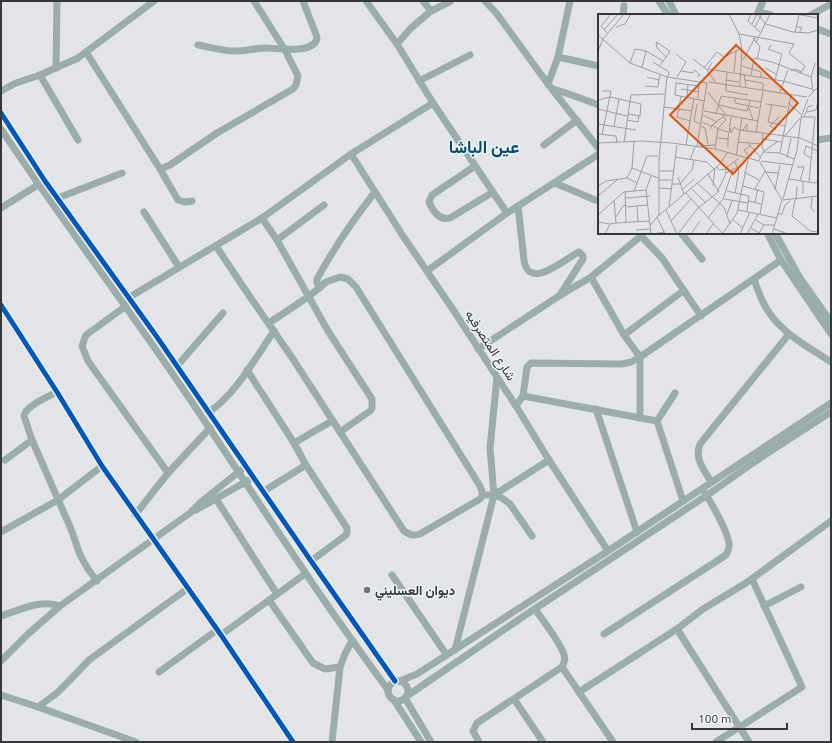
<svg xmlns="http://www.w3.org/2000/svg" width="832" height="743" viewBox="0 0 832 743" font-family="Ubuntu,Vazirmatn,sans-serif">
  <rect width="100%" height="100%" fill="#e2e4e7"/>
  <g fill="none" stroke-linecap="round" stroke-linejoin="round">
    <g stroke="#9aadac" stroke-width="7">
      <path d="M366 1 397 44 433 103 507 213"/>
      <path d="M423 1 431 11"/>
      <path d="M485 1 497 14 548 84 599 149"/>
      <path d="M659 1 668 15"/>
      <path d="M669 1 676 15"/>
      <path d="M758 12 771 15"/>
      <path d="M623 15 624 6"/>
      <path d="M757 15 763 1"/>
      <path d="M811 15 831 4"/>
      <path d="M817 29 831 34"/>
      <path d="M397 44 411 28 431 11 451 1"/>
      <path d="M198 45C209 47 220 50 232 51 243 52 255 48 266 48 277 48 316 55 317 37L303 1"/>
      <path d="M86 52 160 169 178 200 184 202 192 201"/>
      <path d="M558 57 599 66"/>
      <path d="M56 68 57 1"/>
      <path d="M817 70 831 76"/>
      <path d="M40 75 78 140"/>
      <path d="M419 81 470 55"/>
      <path d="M548 84 558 57 570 1"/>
      <path d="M553 89 566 93 599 105"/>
      <path d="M1 91 16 83 40 75 78 58 154 1"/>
      <path d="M1 113 45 181 157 337 311 561 395 681"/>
      <path d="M1 129C56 212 116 291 172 373 217 438 260 506 305 572 331 612 360 651 388 690"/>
      <path d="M817 140 831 138"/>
      <path d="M544 145 577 120"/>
      <path d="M351 154 403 236 454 311 516 406 549 460 608 551"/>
      <path d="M475 166 432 195 429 202C433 211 440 221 450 218L493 192"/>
      <path d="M160 169 170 165 217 133 293 89 296 85 298 76 285 50 254 1"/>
      <path d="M555 183 595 200"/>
      <path d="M58 198 122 173"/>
      <path d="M518 206 524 260C529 292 564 259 579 252L583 256V259L560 295"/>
      <path d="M1 208 41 183"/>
      <path d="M144 212 179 267"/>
      <path d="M262 218 277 240 328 331 372 399V408L370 411 340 432"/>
      <path d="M643 233 641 236 662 258 701 316"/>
      <path d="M681 233 702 259"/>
      <path d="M767 233 781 260 831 334"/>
      <path d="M775 233 800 278 831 322"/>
      <path d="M277 240 324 205"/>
      <path d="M216 246 246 291 291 356 404 531C410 535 413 536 420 534L480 499 483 495H494L549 460"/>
      <path d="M427 271 507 213 599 154"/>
      <path d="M591 277 624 335 640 357V418"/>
      <path d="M754 279C757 288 760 297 765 306 779 332 807 346 831 362"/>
      <path d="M320 288 317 283V279C334 248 353 220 375 192"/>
      <path d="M128 298 262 218 351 154 433 103"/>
      <path d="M1 305 57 392 102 466 221 635 293 742"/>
      <path d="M126 306 86 335 82 346 88 361 168 473"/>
      <path d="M269 323 308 297 326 282 340 277 348 279 356 287 480 486 483 495"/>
      <path d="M624 335 683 291"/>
      <path d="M478 349 559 296 591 277 641 236"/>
      <path d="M177 366 223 313"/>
      <path d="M247 370 294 443 306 465 347 528V532L346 535 311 561"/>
      <path d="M57 392C48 397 25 406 24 416L32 440 71 529 80 555 88 569 97 581"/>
      <path d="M675 393 657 421 683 501"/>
      <path d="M523 396 657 421"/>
      <path d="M516 406 523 396 527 367 531 363 622 364 631 362 640 357 781 260"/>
      <path d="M596 409 637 532"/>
      <path d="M209 412C236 394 256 357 274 331"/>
      <path d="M294 443 332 421"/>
      <path d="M5 460 32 440"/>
      <path d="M711 482C704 469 694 459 700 444L789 334"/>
      <path d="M264 491 306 465"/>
      <path d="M494 495 502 498 510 504 532 536"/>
      <path d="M216 499 277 594"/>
      <path d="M196 510 249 480"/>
      <path d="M135 515 168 473 210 428"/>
      <path d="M1 532 58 500 102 466"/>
      <path d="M392 575 446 654"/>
      <path d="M269 600 313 663 325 669 340 667"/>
      <path d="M764 606 801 587"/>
      <path d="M1 616C20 610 40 599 60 606"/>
      <path d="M677 629 749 742"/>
      <path d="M604 634 726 555C728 551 730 548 729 543 726 528 713 506 705 493"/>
      <path d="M221 635 305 574"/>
      <path d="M455 650 494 495 490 448 497 377"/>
      <path d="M1 661 28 634 60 606 190 513 201 502 241 470"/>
      <path d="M562 667 613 742"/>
      <path d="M159 672 217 630"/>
      <circle cx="398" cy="691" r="10"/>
      <path d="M400 681 417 674 608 551 831 403"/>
      <path d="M579 692 677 629 703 609 746 583 831 521"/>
      <path d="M1 695 38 707 57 693 71 679 89 660 187 589"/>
      <path d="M407 696 524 616 706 496 763 456 831 412"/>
      <path d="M405 698 431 742"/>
      <path d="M514 699 543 742"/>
      <path d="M394 700 421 742"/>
      <path d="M38 707 136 742"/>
      <path d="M332 742 340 667 345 654 352 641"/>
      <path d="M479 742 473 731 477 723 562 667C564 663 566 660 564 655 561 643 543 621 535 609"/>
      <path d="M716 742 802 687 752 579"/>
    </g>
    <defs>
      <g id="cycleway">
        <path d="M1 113 45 181 157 337 311 561 395 681"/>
        <path d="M1 305 57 392 102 466 221 635 293 742"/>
      </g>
    </defs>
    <use href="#cycleway" stroke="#ecf2f8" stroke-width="8"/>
    <use href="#cycleway" stroke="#0057b8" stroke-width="5"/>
  </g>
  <circle fill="#727477" stroke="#ecf2f8" stroke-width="1.5" cx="367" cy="590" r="4"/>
  <g text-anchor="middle" stroke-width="3" stroke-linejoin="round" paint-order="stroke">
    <g font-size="13" fill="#35373a" stroke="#ecf2f8">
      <text transform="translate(491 345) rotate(57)" y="5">شارع المتصرفيه</text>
    </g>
    <g font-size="13" font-weight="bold" fill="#35373a" stroke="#ecf2f8" text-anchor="start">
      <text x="375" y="595">ديوان العسليني</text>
    </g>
    <g font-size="17" font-weight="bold" fill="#044c6a" stroke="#ecf2f8">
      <text x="484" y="153">عين الباشا</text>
    </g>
  </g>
  <g transform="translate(598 14)">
    <rect width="220" height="220" fill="#e2e4e7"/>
    <path fill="none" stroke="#9d9fa2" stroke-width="1" d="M131 0 141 20 144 35 142 72M153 0 150 7 162 18M197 0 220 4M154 10 159 0 168 10 195 18 210 19 220 16M198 12 204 14 201 19M18 13 27 10 33 0M157 13 164 0M6 16 20 0M197 18 201 1M10 20 3 12 13 0M141 20 196 30 191 39 207 52 202 60M0 21 32 49 69 63 109 69M155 24 162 33 159 45M158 28 172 0M173 31 170 35 184 40 177 66M0 37 5 25 26 0M48 37 65 47M78 40 88 48 79 63M95 45 109 56 114 49M145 46 158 22M55 48 71 58 70 62M32 49 37 35 48 37 44 53M62 51 68 43 59 34 58 28 72 37 68 43M144 52 163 58V63M106 54 119 38 126 43 138 37M167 54 178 60M110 55 185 67 214 75M109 56 118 69M83 57 95 59 97 56 102 61 99 63M193 57 197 55 204 58M136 58 138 37 144 33M146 60 148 73M153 61 156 44 174 48 213 63 215 78M49 63 61 66 62 61M213 63 217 49M128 66 141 68M147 66 165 69V76M111 68 209 83M128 70 129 58M128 71V77L150 81M47 72 60 73 61 66M83 75 101 78M4 77H13L4 121M110 78 128 101M182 78 190 56M83 82 79 103 92 107M89 83 90 70M210 83 220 73M100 84 101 72 78 69 77 81 107 87M137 84V89L161 94M0 86 12 83 43 90 42 102 30 100M190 89 203 100M99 90 96 107 103 110M168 90 189 93M174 90 170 108 187 112M120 91 149 97 152 87M66 93 69 62M151 94 155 106M0 95 29 102M106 97 160 107M209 98 218 96 220 87M118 100 123 82 163 88M105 101 119 108M203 103H217L211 168M206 103 210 93 215 91M29 106 40 108 41 102M104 108 113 112 114 115M0 110 38 116M114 111 120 115 130 118M16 112 21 85M103 112 107 114 110 130M113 112 126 102M132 114 133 119 136 113 142 117M142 116 202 124 220 132M145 116 149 110V117M178 116 172 112 181 103M158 118 165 77M0 120 18 122 19 129M165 120 164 133 166 138M186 123 202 104M119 124 130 125V133M130 125 133 103M165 125 184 128M26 128 33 81 67 80M140 128 164 130M0 129 43 127 74 129 117 135 161 147M150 129 162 143M88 131 96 84M101 132 117 131M99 133 109 69M117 135 120 114 128 106 125 101M166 137 179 128M182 139 193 81M138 142 144 104M151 142 146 136 152 132M77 143 109 148 116 155M189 144 193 124M213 144 206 140 208 132 220 137M61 146 66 93 94 97M92 146 97 133M161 147 165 138 182 139 196 145M163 147 195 151M137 148 141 157 137 179M162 148 184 186M119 153 121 156 127 155 141 144M199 153H206L202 167M34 154 60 164M61 157H75M146 158 161 166M167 158 181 159M128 159 140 153M110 160 121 178M53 162 48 176 53 220M80 163 86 180M29 164 34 154 36 127M191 165 217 169 220 167M60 166H74M99 169 126 193 132 210M74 170H82L94 156 96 146M0 172 8 167 29 164 39 169M115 172 117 154M145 172 166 178 162 200M61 174 73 175M93 174 108 189M157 175 167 157M84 176 96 165M177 176 182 151M36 177 48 176M129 177 151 182 149 197M88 179 124 219M205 180V167M0 182 19 166M214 183 213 194 217 198M28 184 52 182M126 185 150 189M185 185 199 136 203 103 210 85M16 186 18 209 51 207M185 186 220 182M197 186 194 202 212 217 220 218M198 186 199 172M151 187 164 190M157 188 160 175M39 192 40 208M29 193 49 191M71 193 79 131M68 196 79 220M140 196 179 204M1 200 27 177M129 200 134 187M180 200H184L187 191 192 187M61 202V145M18 203 25 192 29 191M59 203 67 220M110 204 125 185 135 155M135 206 145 214M158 206 166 211H176M73 207 93 185M0 208 12 210M28 208 27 178 36 177 49 142H60M52 212 59 203 122 150 129 139M153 214 161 219 166 211M176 215 190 220M38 216 52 215M125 219 139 199 150 146M7 220 12 210 18 209M54 220 67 218M80 220 99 195 119 179 128 159 127 155M93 220 102 207M108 220 115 210M142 220 152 198M149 220 160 200M174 220 184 186"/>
    <path fill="#d65611" fill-opacity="0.15" stroke="#d65611" stroke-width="2" d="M138 31 200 89 135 160 72 101Z"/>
    <rect width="220" height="220" fill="none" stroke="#35373a" stroke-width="2"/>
  </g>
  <rect width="832" height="743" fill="none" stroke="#35373a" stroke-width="4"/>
  <path d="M692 723v6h95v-6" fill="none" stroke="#35373a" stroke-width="2"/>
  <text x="698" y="723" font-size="12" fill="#35373a" stroke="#ecf2f8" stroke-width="3" paint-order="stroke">100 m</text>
</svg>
